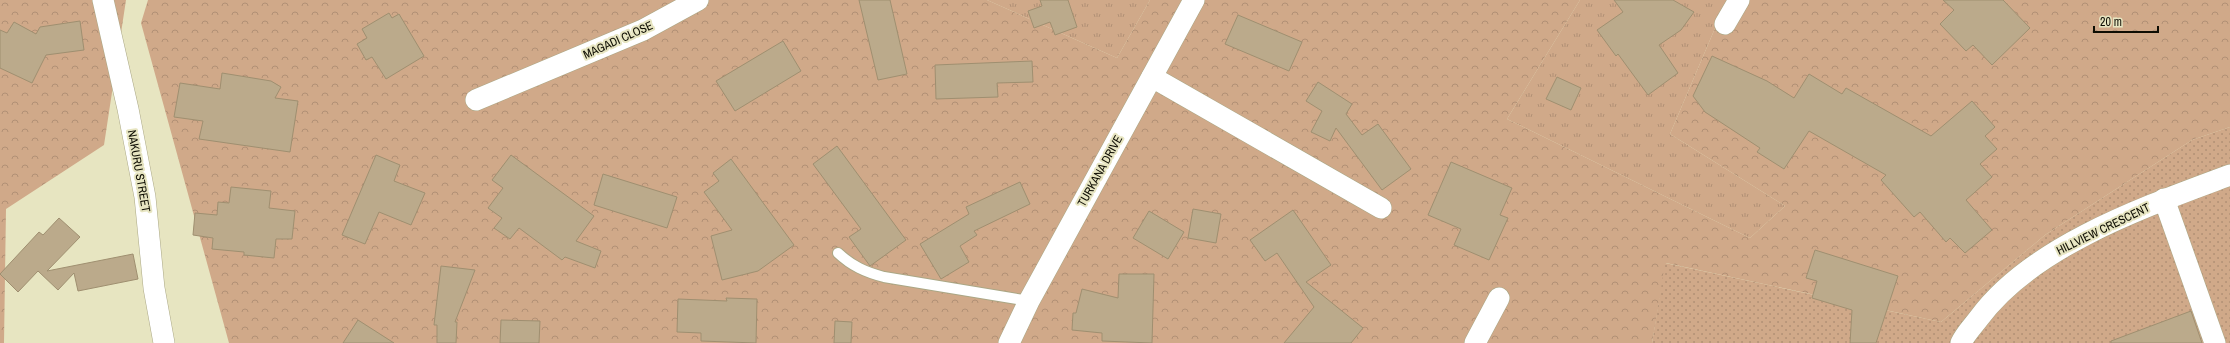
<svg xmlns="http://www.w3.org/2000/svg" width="2230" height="343" viewBox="0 0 2230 343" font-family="'Archivo Narrow',sans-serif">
  <defs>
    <pattern id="grass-tufts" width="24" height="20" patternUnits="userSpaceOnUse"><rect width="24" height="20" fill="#d0a989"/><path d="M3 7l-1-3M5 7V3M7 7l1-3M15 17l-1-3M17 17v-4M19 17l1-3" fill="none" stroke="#b19075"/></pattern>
    <pattern id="forest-crowns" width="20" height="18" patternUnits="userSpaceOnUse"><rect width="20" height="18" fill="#d0a989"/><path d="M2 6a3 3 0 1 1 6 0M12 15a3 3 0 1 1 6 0" fill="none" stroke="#b19075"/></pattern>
    <pattern id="garden-dots" width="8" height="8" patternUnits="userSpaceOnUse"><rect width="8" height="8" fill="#d0a989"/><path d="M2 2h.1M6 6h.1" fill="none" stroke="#b19075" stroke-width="1.8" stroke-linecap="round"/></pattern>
  </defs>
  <rect width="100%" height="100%" fill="#e7e5c1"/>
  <g fill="url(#grass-tufts)">
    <path d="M987 0H1150L1117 58Z"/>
    <path d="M1580 0H1727L1670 134 1785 206 1750 238 1507 119Z"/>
  </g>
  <g fill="url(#forest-crowns)">
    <path d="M0 0H126L104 145 6 209 4 343H0Z"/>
    <path d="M148 0H987L1117 58 1150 0H1580L1507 119 1750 238 1785 206 1670 134 1727 0H2230V127L2192 140 2045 235 1941 322 1666 263 1652 343H229L141 23Z"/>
  </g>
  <path fill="url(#garden-dots)" d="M2230 127V343H1652L1665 263 1941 322 2045 235 2192 140Z"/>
  <g fill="#bbaa8b" stroke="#9f8f70">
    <path d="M859 0H890L907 74 878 80Z"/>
    <path d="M1040 0H1068L1077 27 1055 35 1050 22 1034 28 1028 11 1042 6Z"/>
    <path d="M1614 0H1673L1694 12 1681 30 1659 45 1678 73 1648 95 1618 54 1616 56 1597 30 1623 12Z"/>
    <path d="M1943 0H2003L2030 28 1992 65 1973 45 1966 51 1940 24 1954 10Z"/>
    <path d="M389 13 392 18 399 14 424 56 386 79 372 57 366 60 357 44 367 38 362 29Z"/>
    <path d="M1238 15 1302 42 1289 71 1225 44Z"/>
    <path d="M80 21 84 50 46 55 32 83 0 68V30L7 33 14 22 36 34 40 27Z"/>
    <path d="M783 41 801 71 735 111 716 81Z"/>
    <path d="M1712 56 1767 81 1794 98 1809 74 1842 94 1846 88 1931 136 1972 101 1995 127 1985 136 1997 149 1980 164 1992 177 1966 200 1992 230 1965 253 1950 238 1946 242 1920 212 1914 217 1881 180 1886 175 1809 131 1784 169 1757 152 1760 148 1705 112 1693 96Z"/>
    <path d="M1032 61 1033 82 997 83 998 97 936 99 935 65Z"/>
    <path d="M222 73 271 81 281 87 275 98 298 101 290 152 199 139 203 121 174 117 180 83 220 89Z"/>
    <path d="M1557 77 1581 88 1571 110 1546 99Z"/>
    <path d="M1318 82 1352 104 1346 114 1362 135 1378 124 1411 169 1382 190 1336 128 1330 141 1311 132 1322 111 1306 101Z"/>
    <path d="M837 146 906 240 870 266 849 237 861 229 813 164Z"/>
    <path d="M376 155 400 165 394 181 425 193 411 225 379 212 365 244 342 235Z"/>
    <path d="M511 155 594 216 576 241 601 251 595 268 565 257 562 260 519 228 510 239 494 228 502 218 488 208 503 188 492 180Z"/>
    <path d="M731 159 794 245 758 271 722 280 711 236 732 230 704 192 719 181 713 173Z"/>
    <path d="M1451 162 1512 188 1500 215 1508 218 1489 260 1454 245 1461 229 1428 215Z"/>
    <path d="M603 174 677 197 667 228 594 205Z"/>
    <path d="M1020 182 1030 204 974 231 977 235 960 246 969 262 941 279 920 244 969 214 966 207Z"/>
    <path d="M231 187 271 191 269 208 295 211 292 239H276L274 258 244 255V252L212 249 213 238 193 235 195 213 217 215 218 202 229 203Z"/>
    <path d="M1193 209 1221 214 1216 243 1188 238Z"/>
    <path d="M1293 210 1331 265 1306 282 1363 328 1351 343H1284L1314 307 1277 253 1265 261 1250 240Z"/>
    <path d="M1149 211 1184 232 1168 259 1133 238Z"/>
    <path d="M59 218 80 237 47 271 133 254 138 279 78 291 74 273 58 290 38 271 18 292 0 274 39 232 43 235Z"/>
    <path d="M1815 250 1898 276 1876 343H1850L1852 310 1812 298 1817 281 1806 278Z"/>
    <path d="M441 266 475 270 455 322H457L456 343H437V325H434Z"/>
    <path d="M1119 274H1154L1152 343 1102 341V333L1072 330 1073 313H1076L1082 289 1118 298Z"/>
    <path d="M726 298 757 299 756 343 701 341V333L677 332 678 299 727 301Z"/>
    <path d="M2191 311 2202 343H2111V341Z"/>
    <path d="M358 320 394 343H343Z"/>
    <path d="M501 320 540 321 539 343H500Z"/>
    <path d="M835 321 852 322 851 343H834Z"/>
  </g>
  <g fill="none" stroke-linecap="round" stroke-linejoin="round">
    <defs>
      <path id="service" d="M838 253C852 266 865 272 884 277L1029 301"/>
      <g id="minor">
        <path d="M103 0 128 109 145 197 154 288 164 343"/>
        <path d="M1725 24 1739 0"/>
        <path d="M1152 77 1381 208"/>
        <path d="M476 100 643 30 698 0"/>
        <path d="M2164 199 2215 343"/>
        <path d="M1009 343 1029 301 1194 0"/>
        <path d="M1475 343 1499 298"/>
        <path d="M1961 343C1965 334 1973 326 1979 318 2033 245 2147 206 2230 175"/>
      </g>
    </defs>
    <use href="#service" stroke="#aaa785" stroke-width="12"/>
    <use href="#minor" stroke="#aaa785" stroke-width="22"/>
    <use href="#service" stroke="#fff" stroke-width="10"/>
    <use href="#minor" stroke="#fff" stroke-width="21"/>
  </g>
  <g text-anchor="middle" stroke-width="4" stroke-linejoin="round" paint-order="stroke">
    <g font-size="12" fill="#0e0d03" stroke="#e7e5c1">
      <text transform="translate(618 40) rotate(-24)" y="4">MAGADI CLOSE</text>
      <text transform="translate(139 171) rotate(80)" y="4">NAKURU STREET</text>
      <text transform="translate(1100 171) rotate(-61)" y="4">TURKANA DRIVE</text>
      <text transform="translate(2103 229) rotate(-26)" y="4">HILLVIEW CRESCENT</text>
    </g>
  </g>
  <path d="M2094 26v6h64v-6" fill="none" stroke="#0e0d03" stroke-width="2"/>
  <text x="2100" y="26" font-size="12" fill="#0e0d03" stroke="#e7e5c1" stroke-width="3" paint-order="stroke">20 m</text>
</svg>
